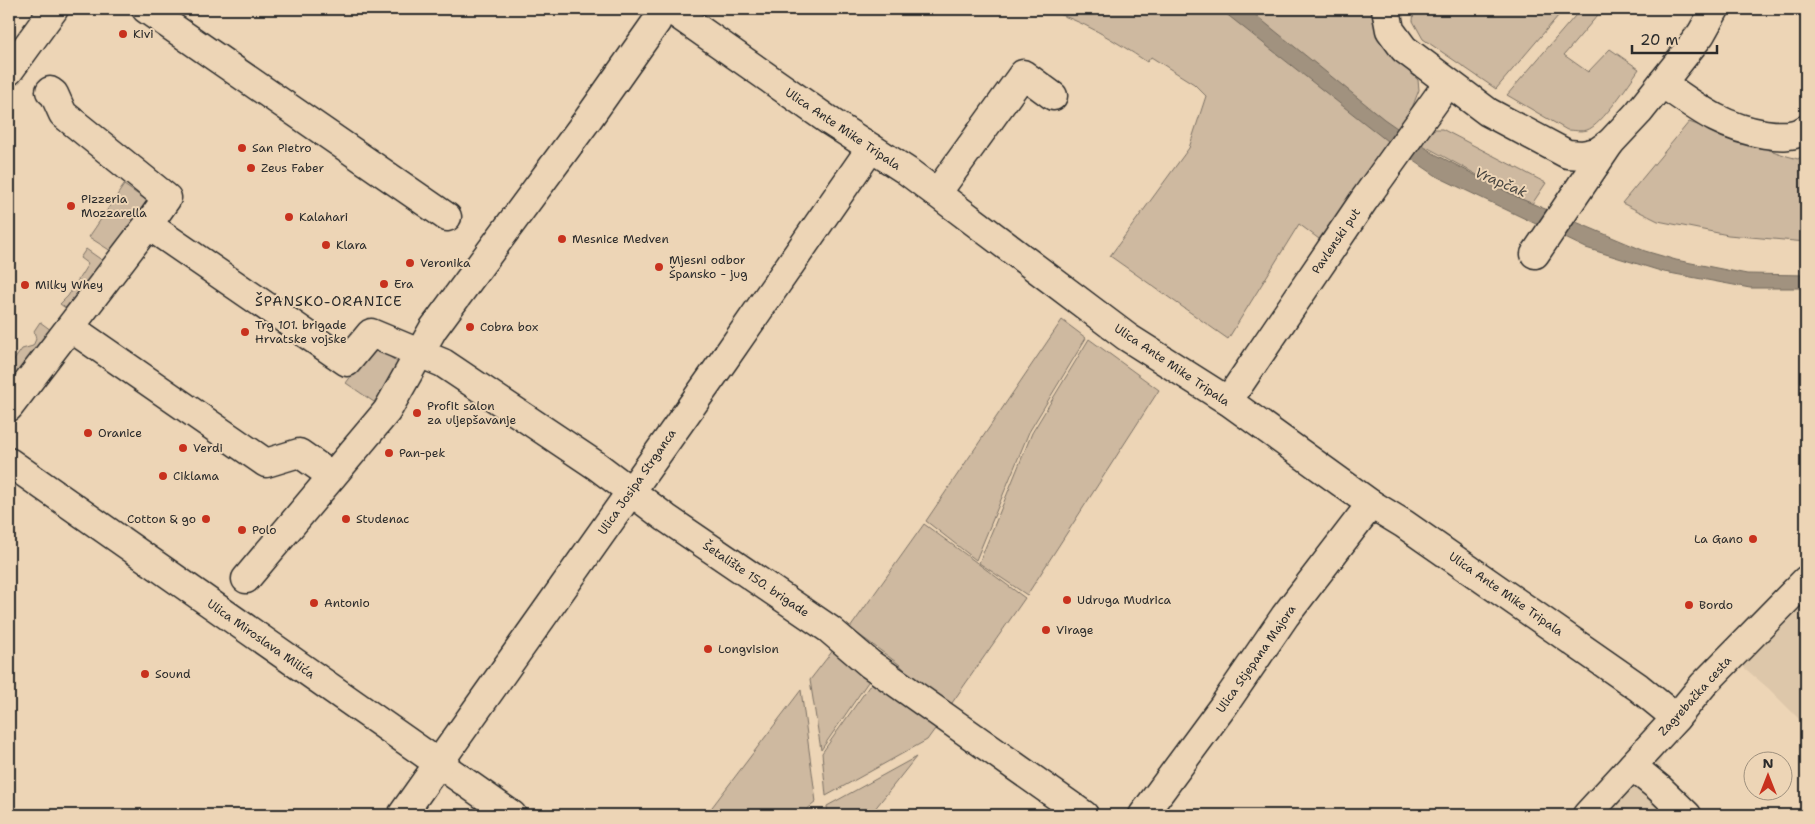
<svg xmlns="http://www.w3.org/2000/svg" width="1815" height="824" viewBox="0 0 1815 824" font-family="'Shantell Sans',sans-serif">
  <rect width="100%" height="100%" fill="#edd5b6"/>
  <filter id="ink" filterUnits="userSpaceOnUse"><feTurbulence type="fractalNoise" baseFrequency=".02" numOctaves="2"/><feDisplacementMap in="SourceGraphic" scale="10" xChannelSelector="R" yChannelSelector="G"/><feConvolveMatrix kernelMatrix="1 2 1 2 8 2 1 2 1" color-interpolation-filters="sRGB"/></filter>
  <g filter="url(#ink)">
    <g fill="#ddc7aa">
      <path d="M1806 594V726L1768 688 1741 665Z"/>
      <path d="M1664 749 1660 764 1662 774 1705 815H1605Z"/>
    </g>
    <g fill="#ceb9a0" stroke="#7c7266">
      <path d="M1043 9H1371C1377 49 1393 55 1418 80L1419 90 1410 113 1319 239 1299 224 1228 339 1110 256 1189 148 1206 96 1194 84 1151 57 1147 62C1114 40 1082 20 1043 9Z"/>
      <path d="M1414 9H1564L1496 89 1423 39 1413 21Z"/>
      <path d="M1581 9H1603L1564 55 1588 72 1610 49 1639 69C1630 82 1601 126 1587 130 1581 132 1574 130 1567 130L1507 95Z"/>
      <path d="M1689 122 1787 156 1798 159 1806 153V242L1728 235 1658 221 1622 203Z"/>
      <path d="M1434 129H1442L1546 183 1532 204 1519 198 1421 144Z"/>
      <path d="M124 185 149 202 114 253 89 237Z"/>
      <path d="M86 249 106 263 71 312 60 304 68 296 88 264 80 258Z"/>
      <path d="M1062 320 1086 338 1029 432 976 560 926 521Z"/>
      <path d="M40 322 55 333 9 395V367L22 349 33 346 36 339 34 331Z"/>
      <path d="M1089 339 1159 390 1027 595 979 563 1032 433Z"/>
      <path d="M374 345 401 365 374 402 346 383Z"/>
      <path d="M924 524 1025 598 945 713 900 665 850 628Z"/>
      <path d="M841 640 879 666 821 750 810 680Z"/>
      <path d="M882 668 940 722 927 740 826 796 822 753Z"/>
      <path d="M801 690 816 802 800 815H706Z"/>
      <path d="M916 757 870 815H828L827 806Z"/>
    </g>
    <path fill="#a1927f" stroke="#72695d" d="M1220 9H1248L1384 119 1433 153 1519 198 1645 251 1676 260 1747 274 1806 275V288H1750L1664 272 1586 248 1438 177 1401 152Z"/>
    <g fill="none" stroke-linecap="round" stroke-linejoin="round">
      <defs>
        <g id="minor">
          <path d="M146 9 447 217"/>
          <path d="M670 9 831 122 907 171 1127 337 1228 401 1371 504 1404 524 1638 687 1676 718"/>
          <path d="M1386 9 1390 30 1404 49 1488 112 1567 154 1583 155 1597 152 1610 143 1639 112 1701 34 1715 9"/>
          <path d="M9 71 54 9"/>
          <path d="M1662 83C1698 108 1721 127 1765 134 1779 136 1795 137 1806 129"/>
          <path d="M50 91 54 94 63 114 167 198 148 225 347 362 371 333 443 363 597 466 666 518 829 629 870 664 1084 815"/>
          <path d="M937 193 1023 74 1053 96"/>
          <path d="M1535 254 1610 143"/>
          <path d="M71 328 266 463 299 453 332 476"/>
          <path d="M1228 401 1364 200 1448 83"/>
          <path d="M9 407 148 225"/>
          <path d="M9 462 512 815"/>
          <path d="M246 579 387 411 433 329 588 119 657 21"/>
          <path d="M1632 766 1659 788 1687 815"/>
          <path d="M402 815 724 360 871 148"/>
          <path d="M1143 815 1224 705 1285 616 1371 504"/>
        </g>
        <path id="major" d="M1587 815 1676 718 1703 685 1806 580"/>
      </defs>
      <use href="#minor" stroke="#2b2b2b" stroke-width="31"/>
      <use href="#major" stroke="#2b2b2b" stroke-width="31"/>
      <use href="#minor" stroke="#edd5b6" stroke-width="28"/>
      <use href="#major" stroke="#edd5b6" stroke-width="28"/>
    </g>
  </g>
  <g fill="#c8321e" stroke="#edd5b6" stroke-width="2">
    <circle cx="123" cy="34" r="5"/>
    <circle cx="242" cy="148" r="5"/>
    <circle cx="251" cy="168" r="5"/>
    <circle cx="71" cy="206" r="5"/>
    <circle cx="289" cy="217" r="5"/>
    <circle cx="562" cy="239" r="5"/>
    <circle cx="326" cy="245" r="5"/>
    <circle cx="410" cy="263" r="5"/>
    <circle cx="659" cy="267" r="5"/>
    <circle cx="384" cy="284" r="5"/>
    <circle cx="25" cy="285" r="5"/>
    <circle cx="470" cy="327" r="5"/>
    <circle cx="245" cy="332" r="5"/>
    <circle cx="417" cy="413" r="5"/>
    <circle cx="88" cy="433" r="5"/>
    <circle cx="183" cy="448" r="5"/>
    <circle cx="389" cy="453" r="5"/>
    <circle cx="163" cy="476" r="5"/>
    <circle cx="206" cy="519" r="5"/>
    <circle cx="346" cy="519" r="5"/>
    <circle cx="242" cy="530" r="5"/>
    <circle cx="1753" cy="539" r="5"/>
    <circle cx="1067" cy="600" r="5"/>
    <circle cx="314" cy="603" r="5"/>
    <circle cx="1689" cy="605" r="5"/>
    <circle cx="1046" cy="630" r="5"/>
    <circle cx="708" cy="649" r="5"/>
    <circle cx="145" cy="674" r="5"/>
  </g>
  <g text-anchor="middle" stroke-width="4" stroke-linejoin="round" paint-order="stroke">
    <g font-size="12" fill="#2b2b2b" stroke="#edd5b6" text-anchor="start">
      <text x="133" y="38">Kivi</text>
      <text x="252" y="152">San Pietro</text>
      <text x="261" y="172">Zeus Faber</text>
      <text x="81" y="203">Pizzeria<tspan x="81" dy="14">Mozzarella</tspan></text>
      <text x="299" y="221">Kalahari</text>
      <text x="572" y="243">Mesnice Medven</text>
      <text x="336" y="249">Klara</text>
      <text x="669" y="264">Mjesni odbor<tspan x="669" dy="14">Špansko - jug</tspan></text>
      <text x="420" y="267">Veronika</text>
      <text x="394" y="288">Era</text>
      <text x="35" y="289">Milky Whey</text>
      <text x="255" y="329">Trg 101. brigade<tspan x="255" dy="14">Hrvatske vojske</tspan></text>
      <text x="480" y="331">Cobra box</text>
      <text x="427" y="410">Profit salon<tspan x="427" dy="14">za uljepšavanje</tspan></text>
      <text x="98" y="437">Oranice</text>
      <text x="193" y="452">Verdi</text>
      <text x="399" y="457">Pan-pek</text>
      <text x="173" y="480">Ciklama</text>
      <text x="196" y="523" text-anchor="end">Cotton &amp; go</text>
      <text x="356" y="523">Studenac</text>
      <text x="252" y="534">Polo</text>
      <text x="1743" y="543" text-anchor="end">La Gano</text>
      <text x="1077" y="604">Udruga Mudrica</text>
      <text x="324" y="607">Antonio</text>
      <text x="1699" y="609">Bordo</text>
      <text x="1056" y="634">Virage</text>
      <text x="718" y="653">Longvision</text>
      <text x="155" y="678">Sound</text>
    </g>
    <g font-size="12" fill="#2b2b2b" stroke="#edd5b6">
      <text transform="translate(843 129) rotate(34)" y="4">Ulica Ante Mike Tripala</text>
      <text transform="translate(1336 241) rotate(-56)" y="4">Pavlenski put</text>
      <text transform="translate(1172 365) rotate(34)" y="4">Ulica Ante Mike Tripala</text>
      <text transform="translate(637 482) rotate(-55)" y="4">Ulica Josipa Strganca</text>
      <text transform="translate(756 579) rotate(34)" y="4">Šetalište 150. brigade</text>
      <text transform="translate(1506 594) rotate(35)" y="4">Ulica Ante Mike Tripala</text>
      <text transform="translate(261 639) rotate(35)" y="4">Ulica Miroslava Milića</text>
      <text transform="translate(1256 659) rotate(-55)" y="4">Ulica Stjepana Majora</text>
      <text transform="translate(1695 696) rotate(-48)" y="4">Zagrebačka cesta</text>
    </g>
    <g font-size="14" font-style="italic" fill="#484540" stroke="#edd5b6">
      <text transform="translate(1501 182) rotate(23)" y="5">Vrapčak</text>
    </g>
    <g font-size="14" letter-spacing="1" fill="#2b2b2b" stroke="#edd5b6">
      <text x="329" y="306">ŠPANSKO-ORANICE</text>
    </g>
  </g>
  <rect width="1815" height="824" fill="none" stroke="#edd5b6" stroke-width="30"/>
  <rect x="15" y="15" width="1785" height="794" fill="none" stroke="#2b2b2b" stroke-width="2" filter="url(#ink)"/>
  <g transform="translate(1768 776)"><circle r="24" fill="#edd5b6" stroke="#9f917e"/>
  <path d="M0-4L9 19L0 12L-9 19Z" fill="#c8321e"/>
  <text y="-8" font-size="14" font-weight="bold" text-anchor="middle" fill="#2b2b2b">N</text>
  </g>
  <path d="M1632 45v8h85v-8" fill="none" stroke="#2b2b2b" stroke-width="2.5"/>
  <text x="1640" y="45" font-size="15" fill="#2b2b2b" stroke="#edd5b6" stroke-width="4" paint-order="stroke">20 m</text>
</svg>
